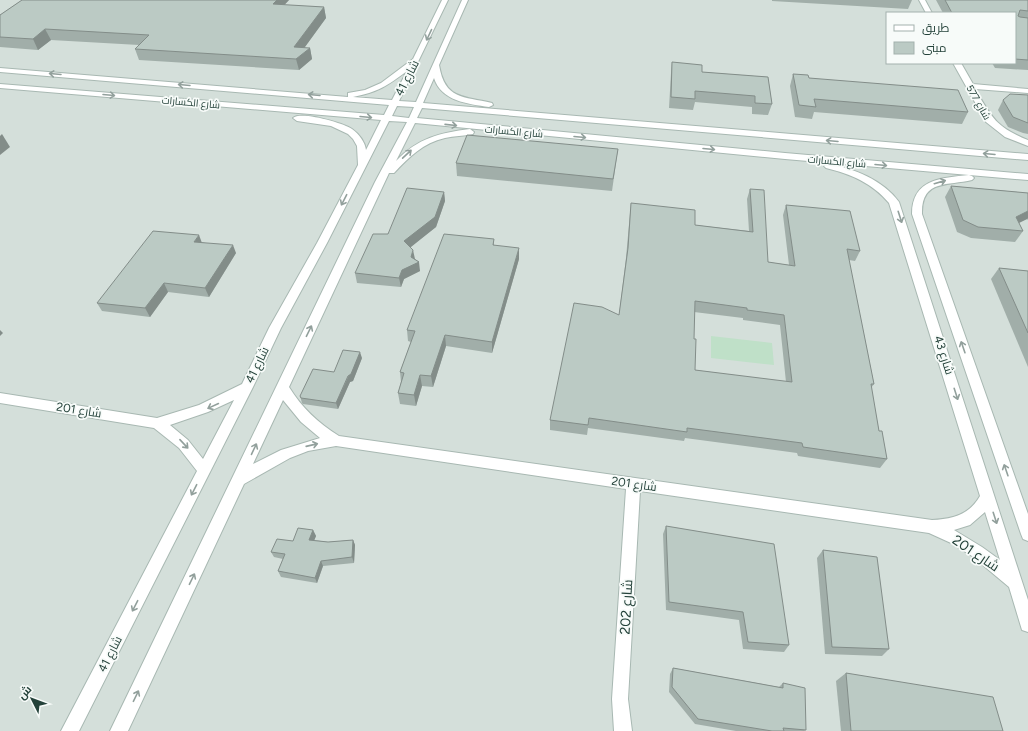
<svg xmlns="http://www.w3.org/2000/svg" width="1028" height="731" viewBox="0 0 1028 731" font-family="Figtree,Cairo,sans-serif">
  <rect width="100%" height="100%" fill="#e6efeb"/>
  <path fill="#d4dfda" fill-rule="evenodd" d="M0 0H1028V731H0ZM887 13H1015V63H887Z"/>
  <path fill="#bfe0c8" d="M711 336 772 343 774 365 711 358Z"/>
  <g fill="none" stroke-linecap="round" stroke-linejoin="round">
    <defs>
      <g id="minor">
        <path d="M442 0H448L399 101 416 102 462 0H468L439 65C445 100 463 96 492 103L493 105 489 107C468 104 441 101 434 78L423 103 1028 154V160L422 108 417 118 785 153 1028 174V180L785 159 415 123 396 161C418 138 439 133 470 129L474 132 473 134C464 136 454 136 445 138 423 143 409 157 394 173H389L289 387C302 408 318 423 339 436L932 520C953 519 969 515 980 496L889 203C872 183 851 174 826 168L824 166 829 163C855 170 882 179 899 202L1028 600V632L1022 630 1009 587 972 556 951 543 929 533 640 491 628 699 632 731H614L612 699 626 489 336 446 308 451 290 458 244 484 128 731H110L375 182 407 122 389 121 327 243 281 328 253 387 79 731H61L197 471 179 448 154 428 0 403V393L157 418 199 405 242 384 269 328 317 243 358 165 357 146 353 139 348 134 331 126 297 121 293 118C301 111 343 123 352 129 359 134 365 142 366 150L381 120 0 88V84L384 115 389 105 0 72V68L348 97V93L365 90 381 83 413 59ZM407 71 392 100 353 97C378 92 387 86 407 71ZM397 106 414 107 409 118 392 116ZM234 400 203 459 188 440 170 425 208 412ZM283 400 301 422 320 438 281 450 253 464ZM985 512 1000 560 982 547 954 530 970 525Z"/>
        <path d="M919 0H925L932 13H926Z"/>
        <path d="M953 63H961L973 84 1028 89V93L975 89C992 118 996 127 1028 140V146L1005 137 986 122Z"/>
        <path d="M969 175 972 176 974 178 972 180C948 186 921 179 922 214L1028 514V541L1023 539 1021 534 912 214C912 179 941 178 969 175Z"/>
      </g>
    </defs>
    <use href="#minor" stroke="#a8b8b2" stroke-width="2"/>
    <use href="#minor" fill="#fff" fill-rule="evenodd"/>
  </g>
  <g fill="#a1aea9" fill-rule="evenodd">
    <path d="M22 0H289L284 5 324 7 326 18 304 48H310L312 59 299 70 139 60 135 49 139 45 51 40 38 50 0 47V15Z"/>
    <path d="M772 0H912L908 9 772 1Z"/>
    <path d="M936 0H1028V70L995 68 992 63H1015V13H943Z"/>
    <path d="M672 62 702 72 768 77 772 104 768 115 752 114V107L695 102 693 110 669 108 671 73Z"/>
    <path d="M793 74 809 78 968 112 962 124 814 112 812 119 795 117 790 86Z"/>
    <path d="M1028 95V134L1023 133 1008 127 998 110 1003 100Z"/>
    <path d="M618 149 612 191 457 176 456 163Z"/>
    <path d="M951 186 1028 193V220L1027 219 1019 223 1023 231 1015 242 971 238 957 232 945 197Z"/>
    <path d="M750 189 768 262 789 265 783 215 786 205 860 251 855 261 849 260 874 384 871 388 879 431 887 459 880 468 798 456 797 453 685 438 684 441 588 428 587 435 550 430V420L619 315 626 258 630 213 631 203 695 225 749 231 747 199ZM694 312 743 318V320L780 325 786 382 695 370 694 339Z"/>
    <path d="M444 192 445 201 436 227 410 247 414 259 420 271 404 279 401 287 357 283 355 273 388 234Z"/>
    <path d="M494 239V245L519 259 492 353 446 346 433 387 422 386 416 406 400 404 398 393 401 382 400 372 411 342 408 341 407 330Z"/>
    <path d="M202 242 236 253 209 297 168 292 150 317 102 311 97 303Z"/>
    <path d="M999 268 1028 271V367L991 279Z"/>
    <path d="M362 358 353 381 350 382 338 409 303 404 302 403 300 396 334 372Z"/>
    <path d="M666 526 789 645 784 652 743 649 739 620 666 610 663 534Z"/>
    <path d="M313 530 316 536 314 540 328 542 353 540 355 545 354 563 323 566 317 583 281 577 278 571 283 559 274 557 271 552 293 541Z"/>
    <path d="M823 550 889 649 882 656 825 654 817 558Z"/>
    <path d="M673 668 779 687 783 683 806 730 804 731H736L695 724 669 692 670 674Z"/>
    <path d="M846 673 1003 731H841L836 681Z"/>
  </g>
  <g fill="#838d89">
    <path d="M277 0H289L275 15 273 4Z"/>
    <path d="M324 7 326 18 297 58 294 47Z"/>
    <path d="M45 29 51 40 38 50 33 39Z"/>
    <path d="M310 48 312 59 299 70 296 59Z"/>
    <path d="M2 134 10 147 0 155V136Z"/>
    <path d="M444 192 445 201 436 227 406 251 404 241Z"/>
    <path d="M1028 211V218L1027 219 1008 228 1016 217Z"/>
    <path d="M199 235 202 243 194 242Z"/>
    <path d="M233 245 236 253 209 297 205 288Z"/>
    <path d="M519 248V259L492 353V342Z"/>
    <path d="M413 250 415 259 419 262 420 271 404 279 401 287 399 278 402 270 411 257Z"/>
    <path d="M164 283 168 292 150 317 145 308Z"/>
    <path d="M0 330 3 333 0 336Z"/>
    <path d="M445 335 446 346 433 387 431 376Z"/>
    <path d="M360 352 362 358 353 381 350 382 338 409 336 403Z"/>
    <path d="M420 375 422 386 416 406 414 395Z"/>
    <path d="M313 530 316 536 312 546 309 540Z"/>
    <path d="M353 540 355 545 354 563 352 557Z"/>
    <path d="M321 561 323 566 317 583 315 578Z"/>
  </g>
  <g fill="#bbcac4" stroke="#838d89" fill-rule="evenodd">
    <path d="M22 0H277L273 4 324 7 294 47 310 48 296 59 135 49 149 35 45 29 33 39 0 37V15Z"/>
    <path d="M945 0H1028V11L1020 10 1018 16 1020 17 1028 18V60L1015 59V13H952Z"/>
    <path d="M672 62 702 65V72L768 77 772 104 755 103V96L695 91V99L671 97Z"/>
    <path d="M793 74 808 75 809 78 958 90 968 112 814 99 816 107 799 105Z"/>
    <path d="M1010 94 1028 95V123L1013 117 1003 100Z"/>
    <path d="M467 135 618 149 613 179 456 163Z"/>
    <path d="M951 186 1028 193V211L1016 217 1023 231 978 227 963 220Z"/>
    <path d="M407 188 444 192 435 217 404 241 413 250 411 257 419 262 402 270 399 278 355 273 373 234H388Z"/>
    <path d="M750 189 764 190 768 262 795 266 786 205 850 211 860 251 847 249 874 384H871L879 431H882L887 459 803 447 802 443 687 428V432L589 418 588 425 550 420 574 303 602 307 619 315 628 248 631 203 695 210V225L753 232ZM695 301 747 308V310L784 315 792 382 695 370 696 339H694Z"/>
    <path d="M153 231 199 235 194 242 233 245 205 288 164 283 145 308 97 303Z"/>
    <path d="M444 234 494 239 493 245 519 248 492 342 445 335 431 376 420 375 414 395 398 393 404 373 400 372 415 331 407 330Z"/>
    <path d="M999 268 1028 271V333Z"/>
    <path d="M343 350 360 352 351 374 348 376 336 403 301 398 300 396 313 369 334 372Z"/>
    <path d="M666 526 774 544 789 645 748 642 743 612 669 602Z"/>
    <path d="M298 528 313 530 309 540 328 542 353 540 352 557 321 561 315 578 278 571 285 554 271 552 277 539 293 541Z"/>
    <path d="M823 550 877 557 889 649 832 647Z"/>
    <path d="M673 668 783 688V683L805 688 806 730 783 728 784 731H772L698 719 672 687Z"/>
    <path d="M846 673 993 697 1003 731H851Z"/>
  </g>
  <defs><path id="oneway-shaft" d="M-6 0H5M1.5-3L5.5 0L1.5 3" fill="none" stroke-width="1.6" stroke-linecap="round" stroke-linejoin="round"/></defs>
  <g stroke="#92a09c">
    <use href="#oneway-shaft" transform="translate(429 35) rotate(115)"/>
    <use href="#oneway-shaft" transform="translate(55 74) rotate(-175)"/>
    <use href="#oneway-shaft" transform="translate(184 85) rotate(-175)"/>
    <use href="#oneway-shaft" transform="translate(109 95) rotate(5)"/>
    <use href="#oneway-shaft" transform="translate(314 95) rotate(-175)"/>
    <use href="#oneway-shaft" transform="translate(366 117) rotate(5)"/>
    <use href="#oneway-shaft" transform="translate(451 125) rotate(6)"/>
    <use href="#oneway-shaft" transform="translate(580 137) rotate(5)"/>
    <use href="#oneway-shaft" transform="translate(832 141) rotate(-175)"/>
    <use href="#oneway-shaft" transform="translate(709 149) rotate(5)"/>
    <use href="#oneway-shaft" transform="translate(407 154) rotate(-43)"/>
    <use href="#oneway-shaft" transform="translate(989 154) rotate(-175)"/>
    <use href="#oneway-shaft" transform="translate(881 165) rotate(5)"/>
    <use href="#oneway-shaft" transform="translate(940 182) rotate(-16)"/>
    <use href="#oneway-shaft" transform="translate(344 200) rotate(117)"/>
    <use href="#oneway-shaft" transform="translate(900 217) rotate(72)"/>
    <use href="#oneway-shaft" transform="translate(309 331) rotate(-64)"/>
    <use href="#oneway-shaft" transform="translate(963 347) rotate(-109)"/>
    <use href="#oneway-shaft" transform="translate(956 394) rotate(72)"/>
    <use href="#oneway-shaft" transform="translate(213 406) rotate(155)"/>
    <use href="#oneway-shaft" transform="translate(184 444) rotate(47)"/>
    <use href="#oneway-shaft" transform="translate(312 445) rotate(-13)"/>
    <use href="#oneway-shaft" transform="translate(254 449) rotate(-65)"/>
    <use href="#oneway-shaft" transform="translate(1006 470) rotate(-109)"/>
    <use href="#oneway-shaft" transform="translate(194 490) rotate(117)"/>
    <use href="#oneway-shaft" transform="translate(995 518) rotate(72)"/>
    <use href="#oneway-shaft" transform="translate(192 579) rotate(-64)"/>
    <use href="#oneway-shaft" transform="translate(135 606) rotate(117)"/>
    <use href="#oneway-shaft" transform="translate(136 696) rotate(-64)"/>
  </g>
  <g text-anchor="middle" stroke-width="3.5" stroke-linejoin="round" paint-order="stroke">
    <g font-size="10" fill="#24423a" stroke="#f7fbf9">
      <text transform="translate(191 102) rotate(5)" y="4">شارع الكسارات</text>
      <text transform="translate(979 102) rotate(60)" y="4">شارع 577</text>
      <text transform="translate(514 131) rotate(5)" y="4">شارع الكسارات</text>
      <text transform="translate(837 161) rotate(5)" y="4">شارع الكسارات</text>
    </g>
    <g font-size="12" fill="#24423a" stroke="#f7fbf9">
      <text transform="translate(407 78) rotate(-63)" y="4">شارع 41</text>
      <text transform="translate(944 355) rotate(72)" y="4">شارع 43</text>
      <text transform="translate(257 365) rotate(-64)" y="4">شارع 41</text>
      <text transform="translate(79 410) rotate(9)" y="4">شارع 201</text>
      <text transform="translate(634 484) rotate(8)" y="4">شارع 201</text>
      <text transform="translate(110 654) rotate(-63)" y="4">شارع 41</text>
    </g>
    <g font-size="14" fill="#24423a" stroke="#f7fbf9">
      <text transform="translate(976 553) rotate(34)" y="5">شارع 201</text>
      <text transform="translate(626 607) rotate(-87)" y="5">شارع 202</text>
    </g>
  </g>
  <rect x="886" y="12" width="130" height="52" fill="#f7fbf9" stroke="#a3b1ad"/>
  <rect x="894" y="25" width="20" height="6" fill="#ffffff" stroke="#a3b1ad"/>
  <text x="922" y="32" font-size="12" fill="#24423a">طريق</text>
  <rect x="894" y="42" width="20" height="12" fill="#bbcac4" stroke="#a3b1ad"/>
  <text x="922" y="52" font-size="12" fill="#24423a">مبنى</text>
  <g transform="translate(32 699) rotate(312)" stroke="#f7fbf9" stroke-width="3" paint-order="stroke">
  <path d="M0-3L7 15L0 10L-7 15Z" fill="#24423a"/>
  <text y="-6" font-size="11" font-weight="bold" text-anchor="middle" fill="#24423a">ش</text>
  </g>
</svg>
